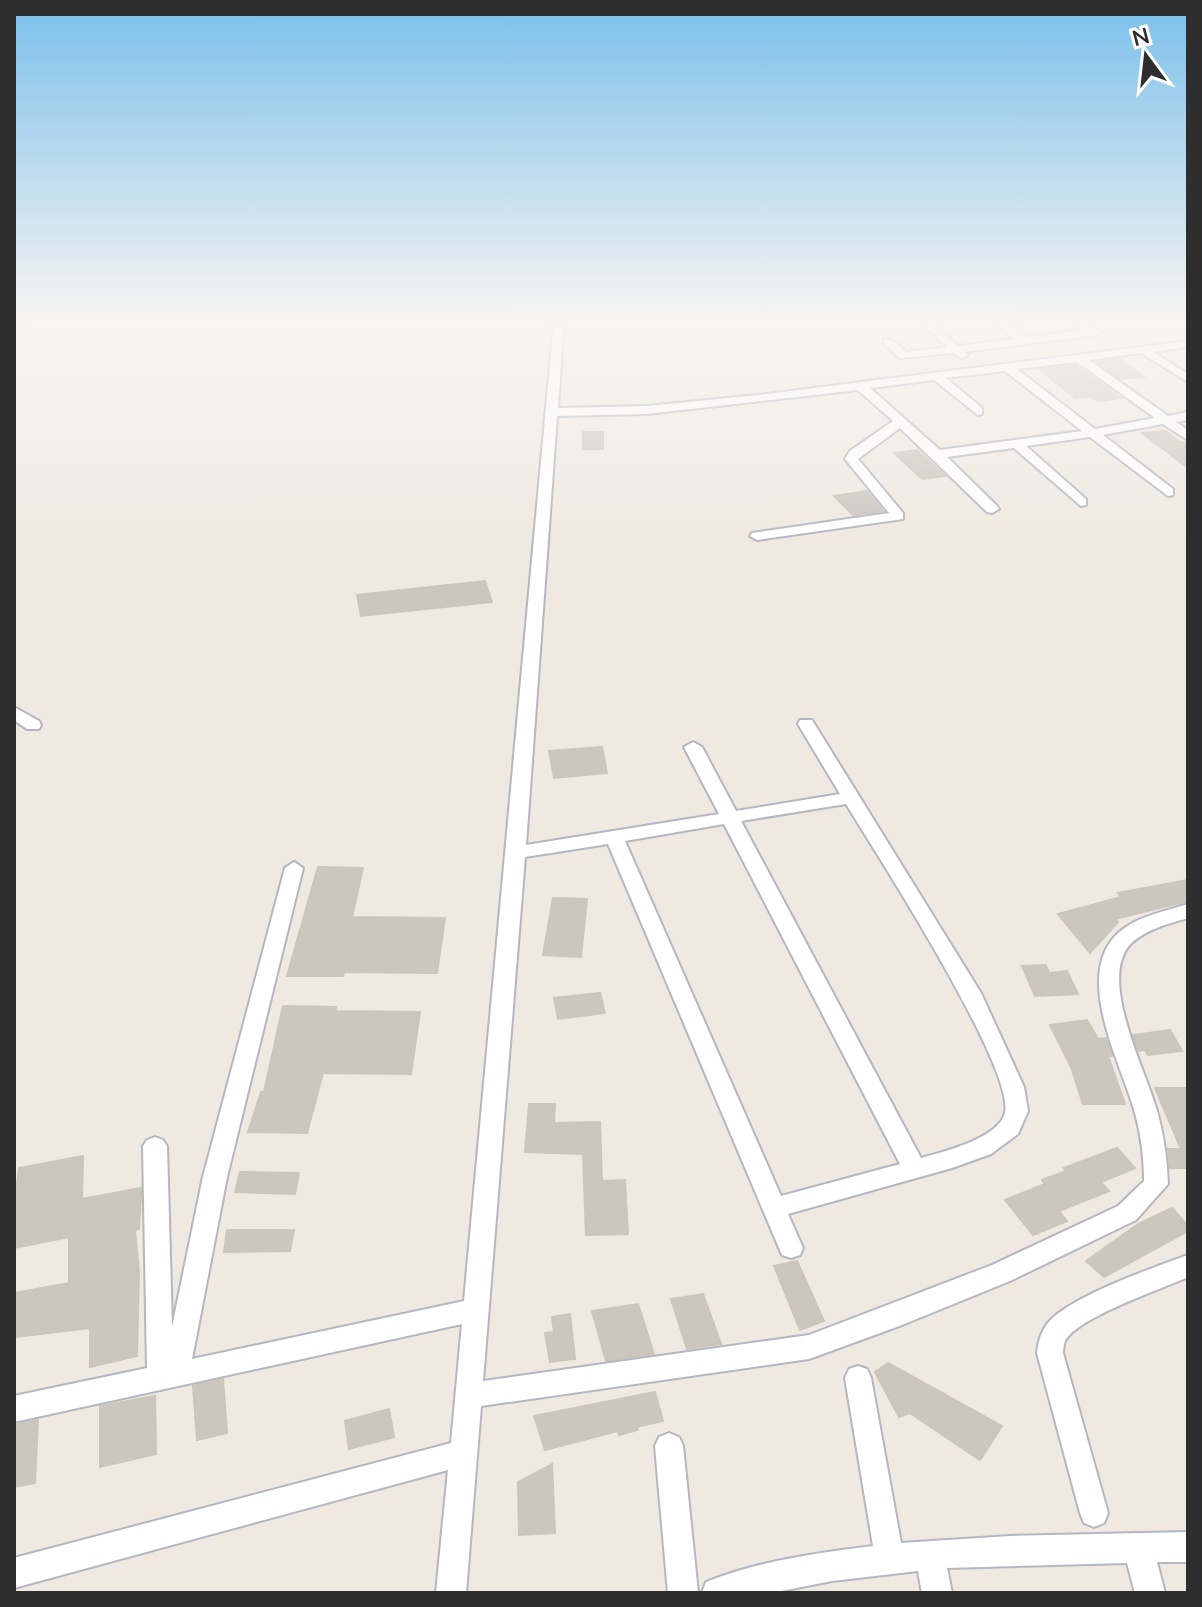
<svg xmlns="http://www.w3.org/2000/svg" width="1202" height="1607" viewBox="0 0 1202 1607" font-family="Mulish,sans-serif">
  <rect width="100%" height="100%" fill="#efe9e1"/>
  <g fill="#cbc7bf" stroke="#cbc5ba" stroke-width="2">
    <path d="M1120 359 1144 377 1121 379 1097 362Z"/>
    <path d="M1076 365 1121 398 1097 401 1091 396 1075 398 1039 369Z"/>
    <path d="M1166 431 1179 442 1188 443V468L1142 433Z"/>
    <rect x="583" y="432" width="20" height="17"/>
    <path d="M917 450 945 476 922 479 894 453Z"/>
    <path d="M867 491 883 511 853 515 834 496Z"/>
    <path d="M485 581 492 602 361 616 357 595Z"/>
    <path d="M602 747 607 773 554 778 549 751Z"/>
    <path d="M318 867 363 868 352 917 445 918 437 973 344 972 343 976H287Z"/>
    <path d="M1188 880V901L1115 919 1118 922 1090 953 1058 914 1121 897 1118 893Z"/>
    <path d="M553 898 587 899 581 957 543 955Z"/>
    <path d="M1046 965 1049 973 1067 971 1078 994 1035 996 1022 966Z"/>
    <path d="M600 993 605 1013 558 1019 554 998Z"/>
    <path d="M283 1006 336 1007 335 1011 420 1012 411 1074 323 1073 307 1133 248 1132 261 1092H264Z"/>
    <path d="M1087 1020 1098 1039 1106 1038 1112 1056H1108L1125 1104H1083L1071 1067 1050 1025Z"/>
    <path d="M1170 1030 1182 1051 1148 1055 1145 1050 1139 1051 1133 1035Z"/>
    <path d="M1155 1088H1188V1168H1170L1168 1149H1181Z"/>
    <path d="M529 1104H555L554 1123 600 1122 602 1181 625 1180 628 1234 586 1235 583 1154 525 1152Z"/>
    <path d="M1117 1148 1135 1168 1101 1182 1109 1191 1059 1211 1067 1221 1033 1235 1005 1200 1045 1184 1042 1180 1066 1171 1064 1168Z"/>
    <path d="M83 1156 82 1199 141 1188V1196L139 1229 135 1230 139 1272 137 1356 90 1367V1328L14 1337V1293L69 1283V1237L14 1248V1208L19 1168Z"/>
    <path d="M240 1172 299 1173 295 1194 235 1192Z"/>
    <path d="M1172 1208 1188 1226V1231L1104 1277 1086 1261 1138 1224Z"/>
    <path d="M227 1230H294L290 1251 224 1252Z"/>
    <path d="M797 1261 824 1321 800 1330 774 1266Z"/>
    <path d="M703 1294 721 1344 687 1349 671 1299Z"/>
    <path d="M638 1304 654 1354 606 1361 592 1311Z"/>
    <path d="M570 1314 575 1359 550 1362 545 1333 554 1332 552 1317Z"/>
    <path d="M888 1363 1002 1426 980 1460 910 1413 899 1417 875 1372Z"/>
    <path d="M223 1379 227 1433 197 1440 193 1386Z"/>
    <path d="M655 1392 663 1421 636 1427 638 1430 619 1435 618 1431 545 1450 534 1416Z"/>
    <path d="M155 1396 156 1454 100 1467V1406Z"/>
    <path d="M389 1409 394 1437 349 1449 345 1421Z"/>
    <path d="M38 1420 35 1483 14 1487V1425Z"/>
    <path d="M552 1464 555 1533 519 1535 518 1482Z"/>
  </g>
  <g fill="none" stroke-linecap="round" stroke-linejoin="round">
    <defs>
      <g id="minor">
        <path d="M554 320H564L558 408 647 406 758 395 1188 341V347L1153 352 1188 374V382L1141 353 1089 360 1168 416 1188 412V420L1176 422 1188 430V440L1163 424 1103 435 1173 489V495L1168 496 1090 437 1026 446 1086 499V505L1081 506 1014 448 947 457 997 506 999 509 992 513 987 512 900 428 858 459 903 513V519L757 540 750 536 752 533 889 513 845 459 850 451 893 421 858 390 647 414 557 416 526 845 719 814 684 747 693 742 702 747 736 811 840 794 798 724 800 720H812L981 993 1024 1087 1028 1111 1018 1134 991 1154 952 1168 788 1214 803 1248 800 1255 791 1258 782 1255 608 844 525 857 483 1381 809 1335 992 1265 1118 1206 1144 1181C1144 1158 1141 1135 1135 1113 1122 1066 1078 986 1111 941 1128 918 1162 912 1188 904V918C1168 924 1142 930 1128 947 1100 984 1146 1071 1157 1111 1164 1135 1167 1159 1168 1184L1136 1220 1010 1281 902 1325 809 1359 481 1406 466 1593H436L448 1470 14 1588V1558L451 1443 462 1324 14 1422V1396L147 1368 143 1146 147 1140 155 1137 163 1140 167 1146 172 1327 203 1177 285 868 294 862 303 868 227 1177 192 1359 464 1301ZM1077 362 1155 418 1095 429 1017 369ZM1005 371 1082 431 940 450 870 388 934 380 978 415 982 414V408L946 378ZM846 804C876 853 1015 1068 1005 1113 999 1138 943 1152 921 1158L741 821ZM724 824 900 1164 781 1196 625 841Z"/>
        <path d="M918 320H929L958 346 1015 339 993 320H1004L1027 337 1085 330 1072 320H1084L1100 332 1095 335 965 352 968 355 962 358 953 353 900 358 884 344V340H892L906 352 947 347Z"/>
        <path d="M14 707 39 721 41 725 39 729H27L14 720Z"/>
        <path d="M1188 1255V1277C1162 1289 1078 1317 1065 1341 1064 1343 1063 1351 1063 1353L1108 1513 1104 1523 1094 1527 1084 1523 1080 1513 1037 1353C1038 1343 1041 1332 1047 1324 1068 1297 1155 1267 1188 1255Z"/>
        <path d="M858 1366 867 1369 871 1378 901 1543 1010 1536 1188 1532V1562H1157L1165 1593H1135L1127 1563 947 1568 952 1593H922L918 1571 832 1581 771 1593H702L706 1582C758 1561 817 1553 873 1546L845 1378 849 1369Z"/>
        <path d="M669 1433 679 1437 683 1446 698 1593H668L655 1446 659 1437Z"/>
      </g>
    </defs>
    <use href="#minor" stroke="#b4b7c1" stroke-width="4"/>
    <use href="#minor" fill="#fff" fill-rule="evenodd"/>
    <defs>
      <path id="rail" d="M14 328 36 320"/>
    </defs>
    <use href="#rail" stroke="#a3a6b8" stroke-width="6"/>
    <use href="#rail" stroke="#fff" stroke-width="4" stroke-dasharray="12" stroke-linecap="butt"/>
  </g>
  <linearGradient id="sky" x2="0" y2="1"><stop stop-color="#7abfeb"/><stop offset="0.59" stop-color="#f8f5f2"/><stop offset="1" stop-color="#f8f5f2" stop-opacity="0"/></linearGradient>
  <rect width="1202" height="545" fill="url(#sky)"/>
  <rect width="1202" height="1607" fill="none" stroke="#2e2e2e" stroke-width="32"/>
  <g transform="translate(1146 56) rotate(345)" stroke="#ffffff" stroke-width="6" paint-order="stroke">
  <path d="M0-6L14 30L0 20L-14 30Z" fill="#2e2e2e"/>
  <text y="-12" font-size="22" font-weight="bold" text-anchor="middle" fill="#2e2e2e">N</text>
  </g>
</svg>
